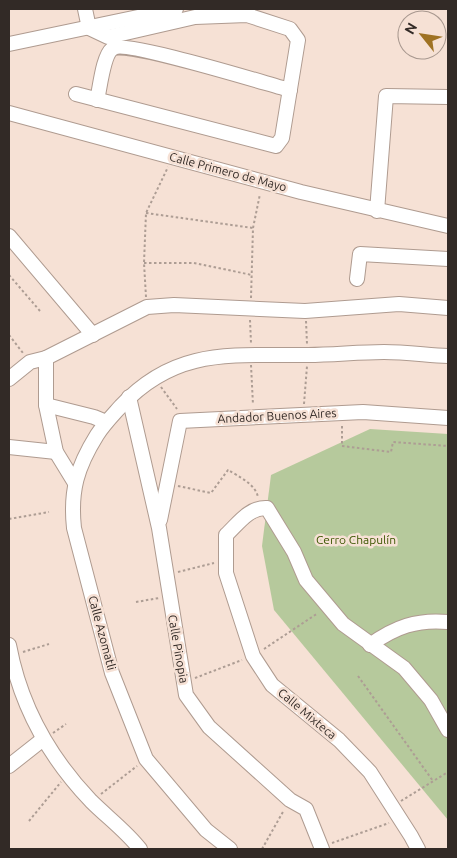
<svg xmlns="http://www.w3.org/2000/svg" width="457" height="858" viewBox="0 0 457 858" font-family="Ubuntu,sans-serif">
  <rect width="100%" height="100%" fill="#f6e1d5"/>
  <path fill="#b6c99c" d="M370 429 448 434V820L274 610 262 546 271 475Z"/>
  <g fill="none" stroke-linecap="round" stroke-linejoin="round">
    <defs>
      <g id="minor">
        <path d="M9 44 176 9"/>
        <path d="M76 94 276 146 282 138 298 40 290 29 247 15 195 17 108 37 89 28 85 9"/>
        <path d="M97 100C100 88 103 56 112 49 123 39 267 84 290 90"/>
        <path d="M9 113 301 192 448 226"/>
        <path d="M377 211 386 96 448 97"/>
        <path d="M9 236 93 335"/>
        <path d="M357 279 360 254 448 259"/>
        <path d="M46 358V405L56 452 75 483"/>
        <path d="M9 379 30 362 46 358 147 307 174 305 305 311 399 304 448 308"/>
        <path d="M129 397 159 528 186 695 209 727 290 800 306 809 322 849"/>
        <path d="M46 405 94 417 106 422"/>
        <path d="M9 447 56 452"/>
        <path d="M160 520 180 421 363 412 448 418"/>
        <path d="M9 645C20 704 49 757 91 801 107 817 126 831 140 849"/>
        <path d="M370 645C395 627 417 619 448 622"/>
        <path d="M9 766 42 740"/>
        <path d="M230 849 206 830 146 759 112 673 74 528C70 491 77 467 97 435 104 424 113 415 121 406 177 346 234 356 308 355 333 355 358 352 384 352 405 352 427 355 448 356"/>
        <path d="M418 849 411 836 370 772 339 740 272 685 253 656 226 573V535C238 524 249 507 267 508L294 552 306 580 343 624 404 668 431 700 448 730"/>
      </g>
    </defs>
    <use href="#minor" stroke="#af9b90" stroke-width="16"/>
    <g stroke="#ad9d94" stroke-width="2" stroke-dasharray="2.5 2.5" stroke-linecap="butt">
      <path d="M146 213 253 228"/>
      <path d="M144 263H194L252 275"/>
      <path d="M9 275 40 311"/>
      <path d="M146 297 144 263 146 213 168 167"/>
      <path d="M251 298 253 228 260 194"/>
      <path d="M250 320 251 343"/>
      <path d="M306 321 307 344"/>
      <path d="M9 335 23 353"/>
      <path d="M251 365 253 405"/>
      <path d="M161 387 177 409"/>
      <path d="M304 404 307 366"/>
      <path d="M342 426V446L391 452 393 442 448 446"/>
      <path d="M178 486 211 493 228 470C238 476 257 485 258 498"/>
      <path d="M9 519 49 512"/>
      <path d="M178 572 214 563"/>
      <path d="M136 602 159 598"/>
      <path d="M264 649 318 613"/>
      <path d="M23 652 49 644"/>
      <path d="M358 676 433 781"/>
      <path d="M195 678 242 660"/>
      <path d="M53 733 66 724"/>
      <path d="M101 794 137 766"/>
      <path d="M401 801 448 772"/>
      <path d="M29 821 61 782"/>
      <path d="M332 843 389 823"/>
      <path d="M262 849 284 810"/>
    </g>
    <use href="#minor" stroke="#fff" stroke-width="14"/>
  </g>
  <g text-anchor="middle" stroke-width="5" stroke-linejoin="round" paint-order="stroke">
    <g font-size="12" fill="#322a26" stroke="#f6e1d5">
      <text transform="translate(228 172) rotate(15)" y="4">Calle Primero de Mayo</text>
      <text transform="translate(277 416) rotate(-3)" y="4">Andador Buenos Aires</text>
      <text transform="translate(102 633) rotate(75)" y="4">Calle Azomatli</text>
      <text transform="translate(178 649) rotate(80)" y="4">Calle Pinopia</text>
      <text transform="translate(307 714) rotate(40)" y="4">Calle Mixteca</text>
    </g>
    <g font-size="12" fill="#3c5600" stroke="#f6e1d5">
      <text x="356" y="544">Cerro Chapulín</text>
    </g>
  </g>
  <rect width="457" height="858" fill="none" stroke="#322a26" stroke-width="20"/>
  <g transform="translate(422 35) rotate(300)"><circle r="24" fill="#f6e1d5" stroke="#a8988f"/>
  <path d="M0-4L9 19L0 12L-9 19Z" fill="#9f7223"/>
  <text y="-8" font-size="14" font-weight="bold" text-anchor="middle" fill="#322a26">N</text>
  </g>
</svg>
